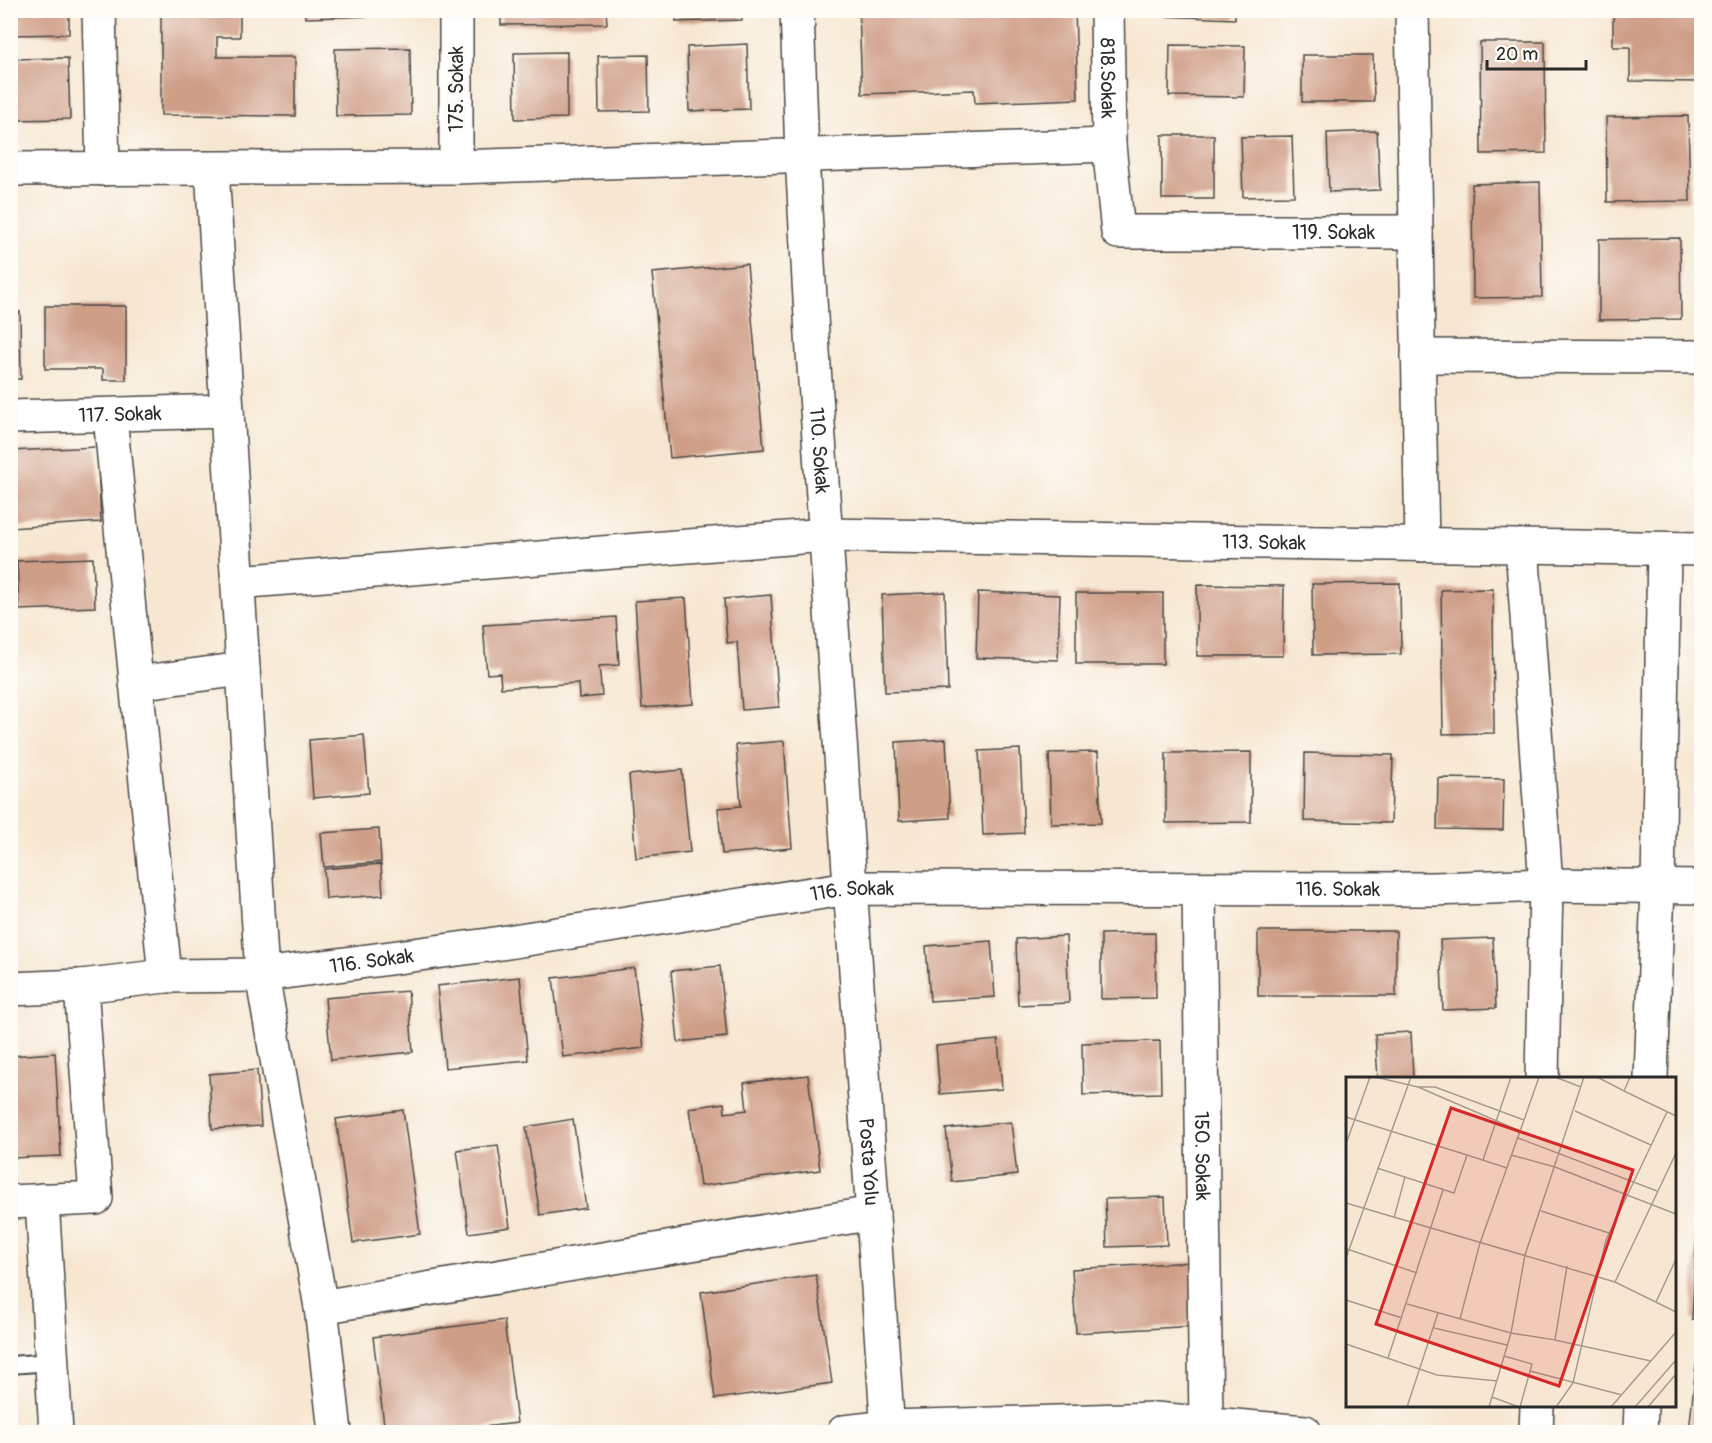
<svg xmlns="http://www.w3.org/2000/svg" width="1712" height="1443" viewBox="0 0 1712 1443" font-family="Pangolin,sans-serif">
  <rect width="100%" height="100%" fill="#fdfcf7"/>
  <filter id="ink" filterUnits="userSpaceOnUse"><feTurbulence type="fractalNoise" baseFrequency=".0167" numOctaves="2"/><feDisplacementMap in="SourceGraphic" scale="12" xChannelSelector="R" yChannelSelector="G"/><feConvolveMatrix kernelMatrix="1 2 1 2 8 2 1 2 1" color-interpolation-filters="sRGB"/></filter>
  <filter id="wash" filterUnits="userSpaceOnUse"><feTurbulence type="fractalNoise" baseFrequency=".008" numOctaves="4" result="noise"/><feDisplacementMap in="SourceGraphic" scale="24" xChannelSelector="R" yChannelSelector="G"/><feGaussianBlur stdDeviation="1.35" result="paint"/><feColorMatrix in="noise" values="0 0 0 0 0 0 0 0 0 0 0 0 0 0 0 0 0 1.4 0 .05"/><feComposite in="paint" operator="in"/></filter>
  <g filter="url(#wash)">
    <rect width="100%" height="100%" fill="#f7e7d2"/>
    <g id="blocks">
      <g fill="#cf9e87">
        <path d="M10 10H69V34L10 35Z"/>
        <path d="M161 10H240V37H217V57H295V116L161 115Z"/>
        <path d="M305 10H409V15L305 18Z"/>
        <path d="M501 10H606L607 24 501 25Z"/>
        <path d="M676 10H742V20L676 22Z"/>
        <path d="M859 10H1075L1078 99 975 103 974 90 862 94Z"/>
        <path d="M1162 10H1235V19L1162 16Z"/>
        <path d="M1613 10H1698L1697 82 1630 81V47H1613Z"/>
        <path d="M1480 42H1545L1546 153 1481 154Z"/>
        <path d="M747 44 749 109 689 111 687 47Z"/>
        <path d="M1170 45 1245 46 1244 97 1169 96Z"/>
        <path d="M410 48 411 115 336 116 335 49Z"/>
        <path d="M567 52V118L515 119 514 53Z"/>
        <path d="M648 55 649 111 599 112 598 56Z"/>
        <path d="M1302 55H1373L1374 102H1302Z"/>
        <path d="M68 58 70 119 10 120V59Z"/>
        <path d="M1688 116 1690 201 1607 202 1606 117Z"/>
        <path d="M1377 131 1380 190 1329 192 1327 133Z"/>
        <rect x="1162" y="135" width="52" height="64"/>
        <path d="M1292 136 1294 196 1243 197 1241 137Z"/>
        <path d="M1540 182 1542 297 1473 298 1472 184Z"/>
        <path d="M1680 238 1681 319 1599 320V239Z"/>
        <path d="M747 264 764 449 670 458 652 273Z"/>
        <path d="M45 306H126V380H103V369H45Z"/>
        <path d="M10 312H20L21 379H10Z"/>
        <path d="M97 447 101 522 10 528V451Z"/>
        <path d="M93 558 95 607 19 610 17 561Z"/>
        <path d="M1400 583 1401 654 1313 655 1312 584Z"/>
        <path d="M1197 585 1284 586 1283 656H1197Z"/>
        <path d="M1493 589 1494 733 1443 734 1441 590Z"/>
        <path d="M945 592 948 690 885 692 882 595Z"/>
        <path d="M978 592 1060 595 1058 660 976 658Z"/>
        <rect x="1076" y="593" width="87" height="71"/>
        <path d="M771 595 779 707 742 710 737 642 727 643 724 599Z"/>
        <path d="M686 598 693 704 642 708 635 601Z"/>
        <path d="M616 617 619 665 599 666 602 696 579 698 578 683 501 688 500 673 487 674 483 625Z"/>
        <path d="M364 735 369 793 313 798 309 740Z"/>
        <path d="M946 739 950 818 899 821 896 742Z"/>
        <path d="M784 741 792 848 722 854 718 808 741 806 736 745Z"/>
        <path d="M1020 749 1024 833 983 835 979 751Z"/>
        <path d="M1098 752 1101 823 1051 824 1049 753Z"/>
        <path d="M1251 752V822L1166 823V753Z"/>
        <path d="M1305 753 1393 755 1391 823 1304 821Z"/>
        <path d="M682 770 690 852 636 858 629 775Z"/>
        <path d="M1438 778 1504 779 1503 830 1437 829Z"/>
        <path d="M379 829 381 862 324 867 321 833Z"/>
        <path d="M381 864 383 895 326 899 324 869Z"/>
        <rect x="1258" y="931" width="138" height="65"/>
        <path d="M1155 933 1156 998 1101 999V934Z"/>
        <path d="M1066 936 1069 1003 1018 1005 1016 939Z"/>
        <path d="M1493 938 1496 1008 1443 1010 1440 940Z"/>
        <path d="M991 941 995 997 930 1001 926 946Z"/>
        <path d="M720 966 727 1037 678 1042 671 971Z"/>
        <path d="M634 968 644 1048 563 1057 553 978Z"/>
        <path d="M520 977 528 1060 445 1068 437 986Z"/>
        <path d="M408 991 413 1052 331 1060 325 998Z"/>
        <path d="M1411 1032 1413 1078H1378L1375 1034Z"/>
        <path d="M998 1040 1002 1089 940 1094 936 1046Z"/>
        <path d="M1160 1041 1161 1093 1083 1095 1082 1043Z"/>
        <path d="M55 1053 61 1156 10 1158V1056Z"/>
        <path d="M257 1070 261 1126 212 1129 209 1074Z"/>
        <path d="M808 1075 820 1170 700 1186 689 1108 724 1103 725 1113 747 1110 744 1083Z"/>
        <path d="M403 1110 420 1234 353 1243 336 1119Z"/>
        <path d="M573 1119 586 1208 540 1215 526 1127Z"/>
        <path d="M1011 1122 1017 1175 952 1182 946 1129Z"/>
        <path d="M498 1145 510 1227 469 1233 457 1150Z"/>
        <path d="M1699 1193H1702V1321L1692 1320Z"/>
        <path d="M1165 1197 1167 1245 1107 1247 1105 1199Z"/>
        <path d="M1193 1262 1196 1326 1076 1333 1072 1269Z"/>
        <path d="M816 1275 832 1383 715 1399 701 1292Z"/>
        <path d="M504 1320 517 1423 441 1432H385L373 1337Z"/>
        <path d="M1696 1365H1702V1432H1689Z"/>
      </g>
    </g>
  </g>
  <g filter="url(#ink)">
    <use href="#blocks" fill-opacity="0" stroke="#4a4744" stroke-width="1.5"/>
    <g fill="none" stroke-linecap="round" stroke-linejoin="round">
      <defs>
        <path id="lane" d="M10 1365 51 1362"/>
        <g id="street">
          <path d="M99 10 103 169"/>
          <path id="s1" d="M797 10 802 156 813 352 888 1432"/>
          <path id="s2" d="M1107 10 1109 145 1118 232H1416L1412 10"/>
          <path d="M456 167V10"/>
          <path d="M10 169 456 167 1109 145"/>
          <path d="M212 169 262 975 321 1307 873 1213"/>
          <path d="M1416 232 1422 545"/>
          <path d="M1418 356 1702 357"/>
          <path d="M110 416 165 976"/>
          <path id="s3" d="M10 417 227 411"/>
          <path d="M1522 546 1546 885 1542 1078"/>
          <path id="s4" d="M238 582 825 535 1702 549"/>
          <path d="M136 683 243 669"/>
          <path id="s5" d="M1199 889 1206 1424"/>
          <path id="s6" d="M10 989 81 986 165 976 262 975 488 945 849 888 1434 889 1546 885 1702 887"/>
          <path d="M1651 1078 1658 887 1664 549"/>
          <path d="M42 1200 56 1432"/>
          <path d="M10 1202 96 1198 81 986"/>
          <path d="M321 1307 335 1432"/>
          <path d="M844 1432 889 1427 1155 1419 1305 1432"/>
          <path d="M1536 1432 1537 1406"/>
          <path d="M1640 1432 1641 1406"/>
        </g>
      </defs>
      <use href="#lane" stroke="#4a4744" stroke-width="20"/>
      <use href="#street" stroke="#4a4744" stroke-width="36"/>
      <use href="#lane" stroke="#fff" stroke-width="16"/>
      <use href="#street" stroke="#fff" stroke-width="33"/>
    </g>
  </g>
  <g text-anchor="middle" stroke-width="6" stroke-linejoin="round" paint-order="stroke">
    <g font-size="20" fill="#2b2b2b" stroke="#fdfcf7">
      <text dy="7" stroke="none"><textPath href="#s2" startOffset="68">818.Sokak</textPath></text>
      <text transform="translate(456 89) rotate(-90)" y="7">175. Sokak</text>
      <text dy="7" stroke="none"><textPath href="#s2" startOffset="438">119. Sokak</textPath></text>
      <text dy="7" stroke="none"><textPath href="#s3" startOffset="110">117. Sokak</textPath></text>
      <text dy="7" stroke="none"><textPath href="#s1" startOffset="441">110. Sokak</textPath></text>
      <text dy="7" stroke="none"><textPath href="#s4" startOffset="1028">113. Sokak</textPath></text>
      <text dy="7" stroke="none"><textPath href="#s6" startOffset="1335">116. Sokak</textPath></text>
      <text dy="7" stroke="none"><textPath href="#s6" startOffset="849">116. Sokak</textPath></text>
      <text dy="7" stroke="none"><textPath href="#s6" startOffset="363">116. Sokak</textPath></text>
      <text dy="7" stroke="none"><textPath href="#s5" startOffset="267">150. Sokak</textPath></text>
      <text dy="7" stroke="none"><textPath href="#s1" startOffset="1154">Posta Yolu</textPath></text>
    </g>
  </g>
  <g transform="translate(1346 1077)">
    <rect width="330" height="330" fill="#f7e7d2"/>
    <path fill="none" stroke="#a59c8f" stroke-width="1.5" d="M29 0 72 10 174 54M209 0 235 10M251 0 278 14 284 0M72 10H89L178 43 134 166 114 242M278 14 330 39M229 34 305 68M0 40 121 78 108 116 31 91M178 43 193 0M172 61 311 114M0 67 24 0M121 78 161 91M165 78 209 90 330 137M137 83 165 0M0 126 269 205 330 76M195 134 263 156M48 141 59 100M1 172 71 196M0 181 65 0M269 205 330 235M0 223 56 241M310 225 330 182M61 227 165 256 209 263 221 189M88 251 161 268M209 263 305 284M0 267 91 298 151 304M158 279 186 287 174 330M42 281 97 113M184 294 276 318M146 320 173 330M61 330 92 236M143 330 165 256 179 178 238 0M210 330 227 306 260 163 321 35M265 330 330 255M289 330 330 283M302 330 330 297"/>
    <path fill="#d62828" fill-opacity="0.15" stroke="#d62828" stroke-width="3" d="M105 31 287 93 213 309 30 247Z"/>
    <rect width="330" height="330" fill="none" stroke="#2b2b2b" stroke-width="3"/>
  </g>
  <rect width="1712" height="1443" fill="none" stroke="#fdfcf7" stroke-width="36"/>
  <path d="M1487 60v9h99v-9" fill="none" stroke="#2b2b2b" stroke-width="3"/>
  <text x="1496" y="60" font-size="18" fill="#2b2b2b" stroke="#fdfcf7" stroke-width="4.5" paint-order="stroke">20 m</text>
</svg>
